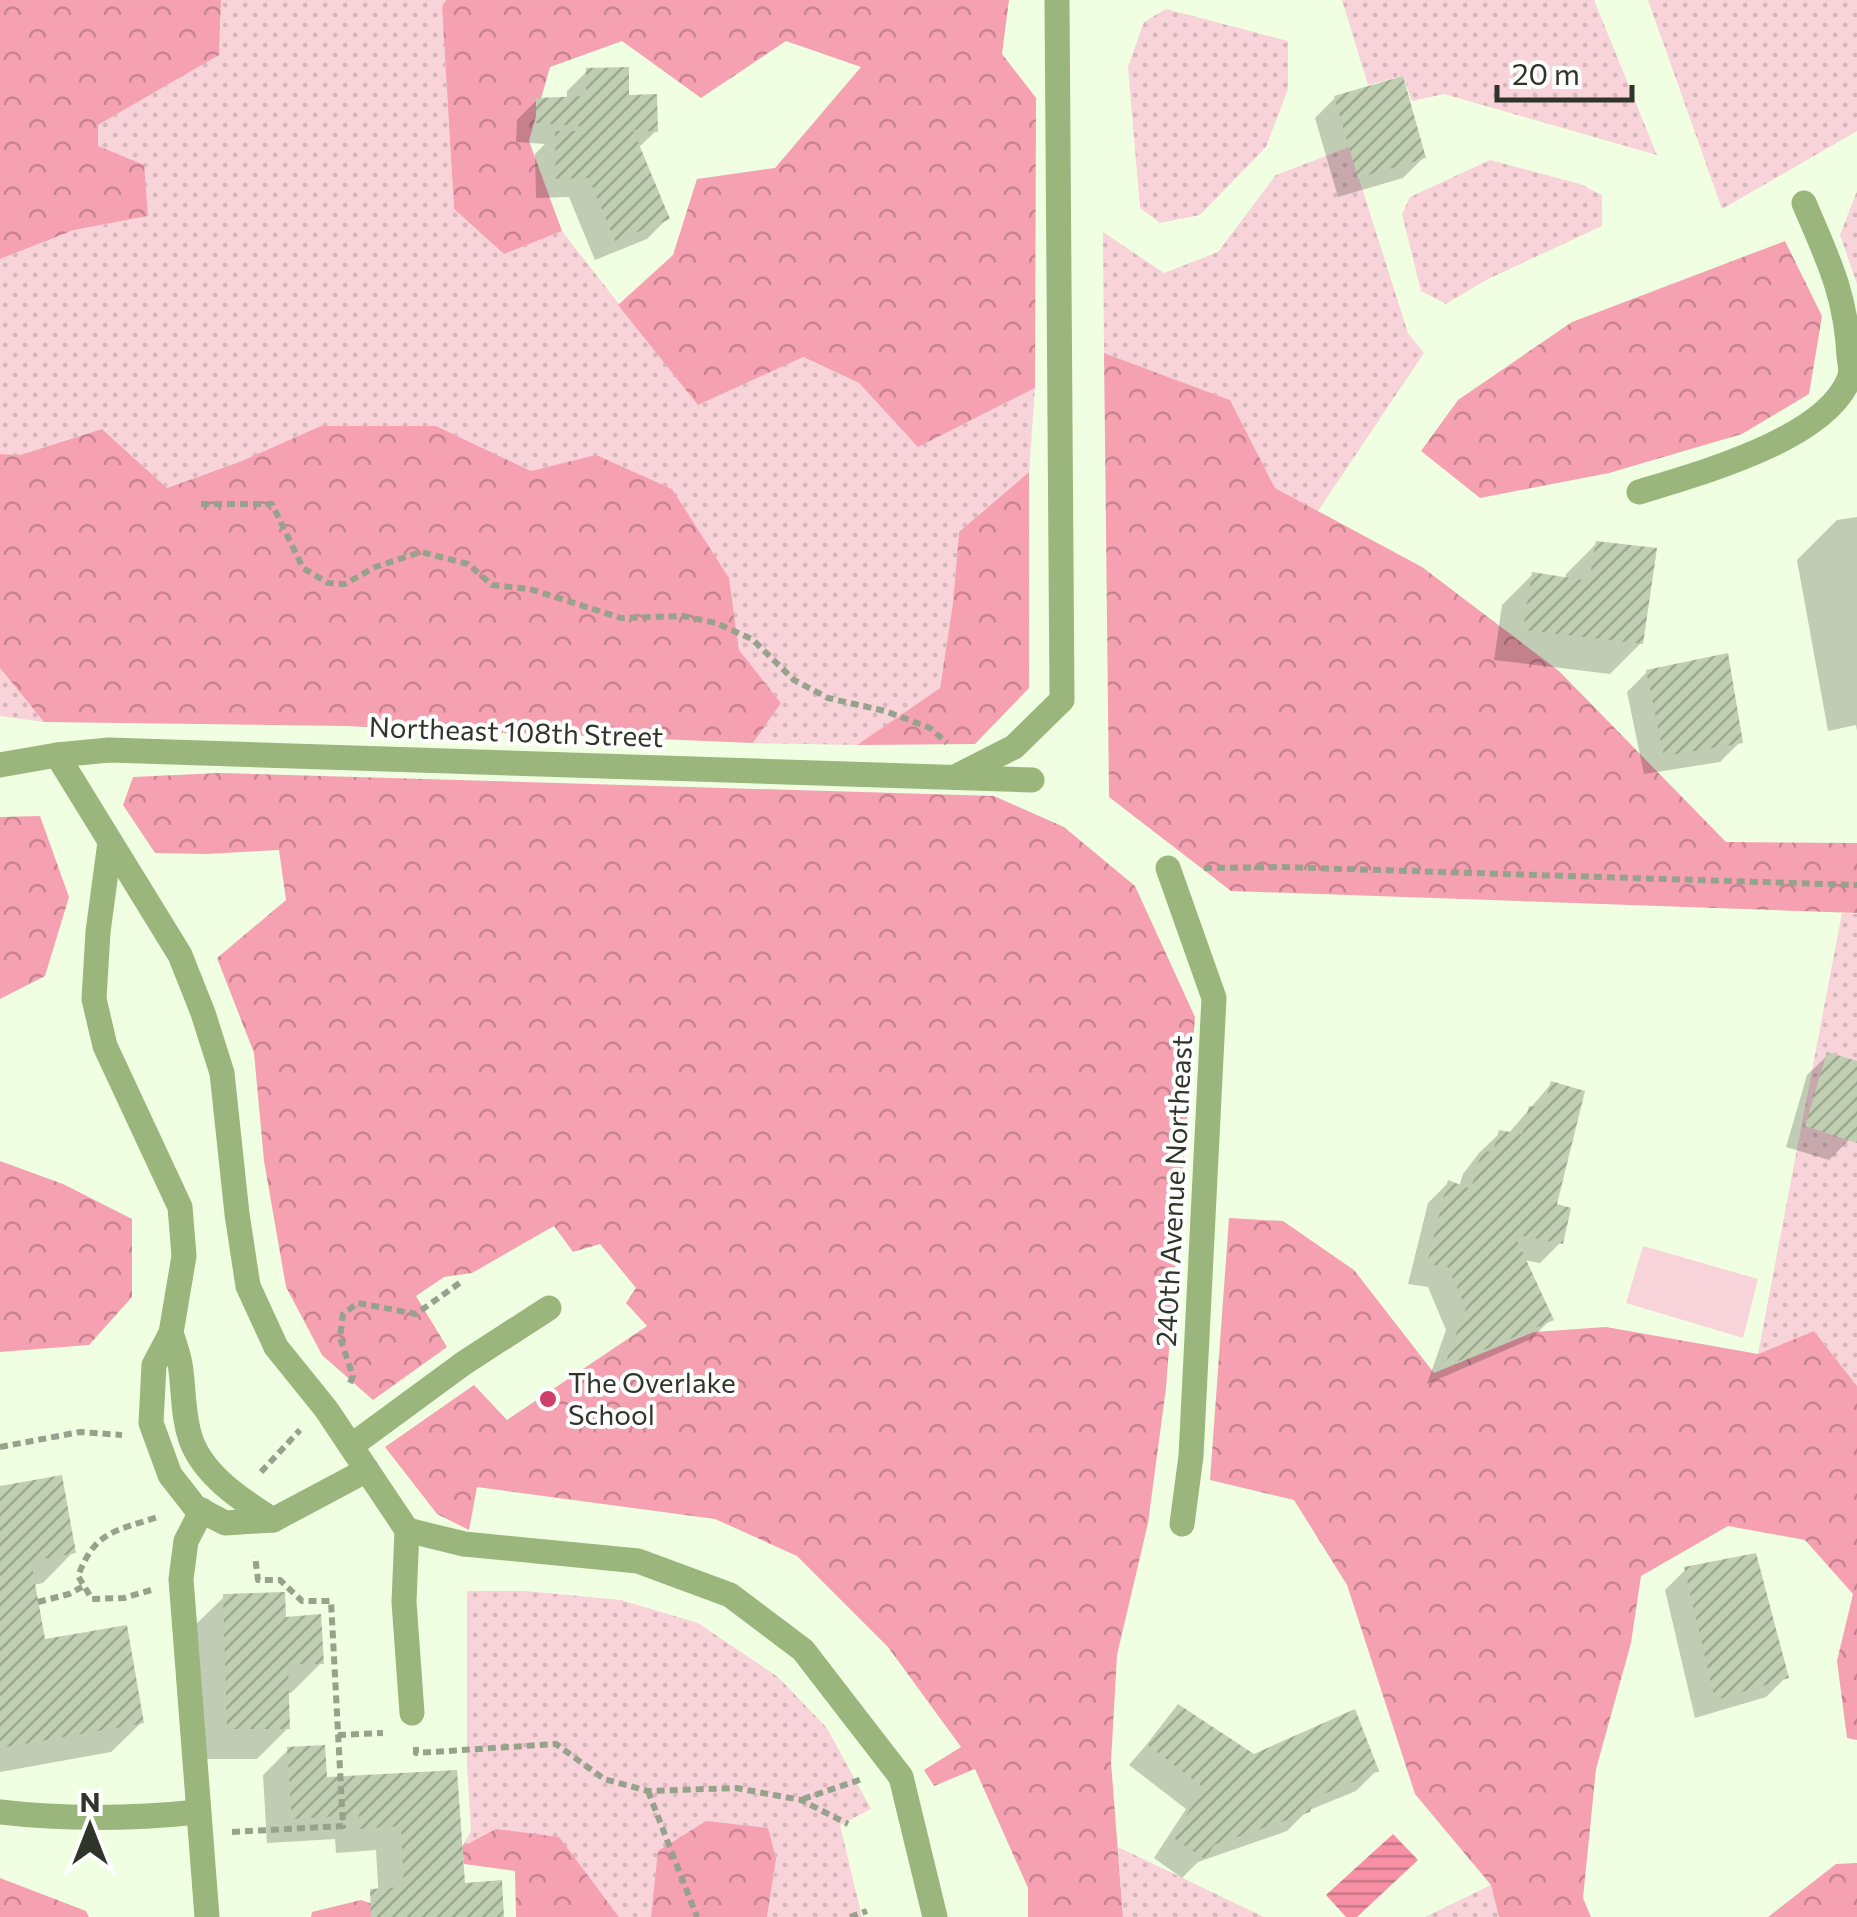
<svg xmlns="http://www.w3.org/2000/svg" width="1857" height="1917" viewBox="0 0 1857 1917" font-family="Commissioner,sans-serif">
  <defs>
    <pattern id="green-dots" width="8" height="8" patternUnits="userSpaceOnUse" patternTransform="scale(2.5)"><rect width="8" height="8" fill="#f8d3d9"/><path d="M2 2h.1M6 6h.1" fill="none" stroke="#d5b6ba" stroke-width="1.8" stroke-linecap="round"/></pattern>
    <pattern id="forest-crowns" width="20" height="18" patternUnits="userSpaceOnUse" patternTransform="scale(2.5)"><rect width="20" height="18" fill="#f5a1b1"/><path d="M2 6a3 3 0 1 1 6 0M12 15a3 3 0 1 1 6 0" fill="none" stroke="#c78490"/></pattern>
    <pattern id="water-rules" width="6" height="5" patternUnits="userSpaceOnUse" patternTransform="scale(2.5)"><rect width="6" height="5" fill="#f790a5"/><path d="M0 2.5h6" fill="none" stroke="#c87687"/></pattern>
    <pattern id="building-hatch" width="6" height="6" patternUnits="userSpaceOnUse" patternTransform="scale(2.5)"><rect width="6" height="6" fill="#c0ceb1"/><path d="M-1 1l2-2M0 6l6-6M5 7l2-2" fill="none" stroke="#9ca890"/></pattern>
  </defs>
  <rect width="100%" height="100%" fill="#f0ffe1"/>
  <g fill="url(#green-dots)">
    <path d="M221 0H446L442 7 454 209 504 254 562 231 698 405 802 357 859 383 919 446 1035 388 1029 472 959 533 953 603 940 688 857 745 753 743 781 703 739 650 729 578 597 456 531 471 436 426 242 461 167 488 102 429 20 455 0 454V259L74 230 148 216 98 146V125L219 55Z"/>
    <path d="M1342 0H1594L1657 155 1444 94 1412 101 1403 76 1368 85Z"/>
    <path d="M1648 0H1857V131L1722 209Z"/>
    <path d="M1166 9 1288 41V89L1266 147 1200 215 1160 223 1140 208 1128 67 1144 22Z"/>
    <path d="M1349 147 1408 333 1424 353 1318 511 1275 488 1230 400 1104 353 1103 232 1164 273 1218 252 1276 175Z"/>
    <path d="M1490 160 1580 184 1602 195V226L1486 280 1446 304 1421 291 1402 214 1410 197Z"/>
    <path d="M1857 191V284L1840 235Z"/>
    <path d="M0 668 44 722 0 716Z"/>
    <path d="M1842 913 1857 914V1386L1814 1331 1758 1354Z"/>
    <path d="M467 1591H525L621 1600 698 1623 778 1677 827 1728 871 1809 840 1825 862 1917H767L776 1859 652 1917H619L558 1837 462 1847 471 1831 467 1764Z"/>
    <path d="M1118 1847 1264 1917H1123Z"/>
    <path d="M1491 1885 1499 1917H1425Z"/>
  </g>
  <g fill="url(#forest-crowns)">
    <path d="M0 0H221L219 55 98 125V146L144 165 148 216 74 230 0 259Z"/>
    <path d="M446 0H1009L1002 54 1036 98 1035 388 918 447 859 383 803 357 698 405 618 305 673 255 697 179 775 168 861 67 786 41 701 98 622 41 550 67 529 141 562 231 504 254 454 209 442 7Z"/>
    <path d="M1785 241 1822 316 1809 394 1742 434 1609 473 1480 498 1421 451 1458 400 1572 322Z"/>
    <path d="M1104 353 1230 400 1275 488 1422 567 1559 671 1726 842 1857 843V913L1231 891 1109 797Z"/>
    <path d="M321 426H436L531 471 596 455 672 489 729 578 739 650 781 703 753 743 345 726 44 722 0 668V454L20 455 102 429 167 488 242 461Z"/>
    <path d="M1029 472V688L975 744 857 745 940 688 953 603 959 532Z"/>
    <path d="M220 773 994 796 1064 827 1135 886 1195 1017 1166 1388 1148 1523 1117 1655 1111 1762 1123 1917H1028V1888L975 1769 934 1786 924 1770 961 1747 888 1647 797 1556 715 1519 477 1487 469 1530 437 1514 385 1447 474 1385 507 1420 647 1326 626 1303 636 1288 600 1244 573 1252 554 1226 472 1273 444 1277 416 1296 447 1347 373 1400 322 1355 286 1287 264 1161 254 1053 217 958 286 900 279 850 206 854 155 853 123 805 133 777Z"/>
    <path d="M40 816 69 897 45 976 0 999V817Z"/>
    <path d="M0 1161 63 1184 132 1219V1297L89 1345 0 1352Z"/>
    <path d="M1229 1218 1283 1221 1354 1270 1434 1373 1534 1332 1606 1327 1758 1354 1814 1331 1857 1386V1740L1847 1738 1837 1661 1853 1594 1805 1540 1728 1526 1641 1576 1631 1643 1596 1769 1583 1898 1591 1917H1499L1491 1885 1415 1794 1347 1585 1294 1500 1210 1480Z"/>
    <path d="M706 1821 768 1828 776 1859 767 1917H651L658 1851Z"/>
    <path d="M496 1829 559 1837 619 1917H516L515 1871 464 1864 462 1847Z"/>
    <path d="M1857 1863V1917H1768L1836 1864Z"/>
    <path d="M0 1878 86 1911 89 1917H0Z"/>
    <path d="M361 1900 396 1912V1917H311L312 1912Z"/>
  </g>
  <path fill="#f8d3d9" d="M1643 1246 1758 1279 1743 1338 1626 1303Z"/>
  <path fill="url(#water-rules)" d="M1393 1834 1418 1860 1357 1917H1346L1326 1895Z"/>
  <g fill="#0003">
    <path d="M587 71 627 98 656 131 638 148 668 218 647 239 595 260 569 197 536 198 535 154 545 144 516 142 517 120 537 100 567 99V91Z"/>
    <path d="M1335 98 1423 158 1403 178 1338 197 1315 118Z"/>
    <path d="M1857 517V731L1856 725 1828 731 1797 560 1837 520Z"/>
    <path d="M1597 543 1641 643 1610 674 1494 660 1502 605 1532 575 1565 580 1566 574Z"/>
    <path d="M1647 672 1740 742 1720 762 1644 774 1627 692Z"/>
    <path d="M1828 1055 1857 1063V1115L1849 1140 1829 1160 1786 1147 1807 1075Z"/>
    <path d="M1551 1084 1554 1206 1560 1243 1540 1263 1523 1260 1551 1319 1531 1339 1427 1384 1446 1330 1428 1287 1408 1284 1428 1203 1448 1183 1459 1187 1463 1174 1479 1153 1500 1133 1508 1134Z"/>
    <path d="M0 1490 73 1552 43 1583 33 1585 43 1642 142 1722 111 1752 0 1772Z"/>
    <path d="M1685 1570 1786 1677 1766 1697 1695 1718 1665 1590Z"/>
    <path d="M224 1597 284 1620 321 1663 291 1693H286L288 1728 257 1759H197L193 1627Z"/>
    <path d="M1179 1707 1254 1757 1376 1771 1356 1791 1307 1811 1287 1831 1198 1862 1182 1878 1154 1858 1186 1809 1129 1765Z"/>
    <path d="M288 1750 325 1780 455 1772 463 1885 502 1917H380L376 1850 336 1853 335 1839 267 1843 263 1775Z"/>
  </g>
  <g fill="url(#building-hatch)">
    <path d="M629 67V95L657 94 658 132 633 130 670 219 615 241 589 178 556 179 555 131H580V126L536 123V98L586 96V68Z"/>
    <path d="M1403 76 1426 158 1358 178 1334 96Z"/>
    <path d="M1596 541 1657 548 1643 644 1523 630 1532 572 1589 581Z"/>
    <path d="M1728 653 1743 743 1664 756 1646 670Z"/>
    <path d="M1827 1052 1857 1061V1143L1805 1126Z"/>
    <path d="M1551 1081 1585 1091 1557 1204 1571 1208 1563 1244 1514 1234 1554 1320 1444 1367 1466 1308 1448 1267 1427 1264 1448 1180 1471 1189 1482 1151 1493 1152 1499 1130 1522 1134 1529 1106 1544 1108Z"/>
    <path d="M62 1475 76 1553 31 1561 45 1639 127 1625 144 1723 0 1748V1486Z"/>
    <path d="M1756 1553 1789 1678 1715 1700 1684 1567Z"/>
    <path d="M285 1592 286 1617 321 1614 324 1664H288L290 1729H227L223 1594Z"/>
    <path d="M1178 1704 1254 1754 1355 1709 1379 1771 1314 1798 1310 1812 1214 1845 1205 1859 1172 1837 1204 1788 1147 1744Z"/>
    <path d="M325 1745 327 1777 457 1770 465 1883 502 1880 504 1917H371L370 1889 404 1887 401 1826 360 1829 359 1815 292 1819 287 1747Z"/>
  </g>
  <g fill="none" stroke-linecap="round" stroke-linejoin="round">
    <g stroke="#97a28c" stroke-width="6" stroke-dasharray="8 5" stroke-linecap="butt">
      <path d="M201 504H272L303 568 328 583 345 584 375 567 421 552 468 564 492 585 530 589 621 618 683 616 716 623 752 639 794 680 828 698 885 711 930 728 947 743"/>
      <path d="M1204 868 1282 867 1857 885"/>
      <path d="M350 1383 353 1376 340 1338 343 1314 358 1303 416 1314 461 1282"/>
      <path d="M0 1447 80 1432 122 1435"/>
      <path d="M261 1472 300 1430"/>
      <path d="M151 1590 124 1598 92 1599 78 1576C95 1531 115 1531 158 1517"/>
      <path d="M38 1602 69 1594 84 1586"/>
      <path d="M338 1735 383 1733"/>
      <path d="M416 1747V1753L556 1744 604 1779 648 1791 736 1788 801 1800 848 1824"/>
      <path d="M648 1791 697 1917"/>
      <path d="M803 1799 862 1779"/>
      <path d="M232 1832 343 1826 331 1601H302L280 1580H258L255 1556"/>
      <path d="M850 1917 867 1911"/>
    </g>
    <g stroke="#9bb67d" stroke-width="25">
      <path d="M1639 492C1697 474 1825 440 1849 379 1852 373 1850 363 1849 356 1846 295 1828 259 1804 203"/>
      <path d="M955 777 1014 747 1062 700 1057 0"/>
      <path d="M110 842 98 932 94 999 105 1046 180 1207 184 1256 171 1333 154 1365 151 1423 170 1475 195 1507 225 1523 273 1520 367 1470"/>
      <path d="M1168 868 1214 998 1191 1456 1182 1524"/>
      <path d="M171 1333C175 1345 180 1358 181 1371 184 1394 183 1417 191 1440 204 1476 243 1501 273 1520"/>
      <path d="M351 1446 464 1363 549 1308"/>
      <path d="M202 1510 186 1541 181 1579 207 1917"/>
      <path d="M407 1530 404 1602 412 1713"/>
      <path d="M0 1812C67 1820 131 1819 198 1812"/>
    </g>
    <g stroke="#9bb67d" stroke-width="25">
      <path d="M57 755 180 955 203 1013 222 1073 237 1214 248 1286 276 1347 326 1409 407 1530 464 1544 638 1561 730 1595 803 1650 901 1777 935 1917"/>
      <path d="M0 765 57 755 109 750 1032 780"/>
    </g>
  </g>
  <circle fill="#ce4069" stroke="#fff" stroke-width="4" cx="548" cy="1399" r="10"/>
  <g text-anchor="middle" stroke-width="8" stroke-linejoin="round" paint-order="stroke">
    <g font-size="28" fill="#30352a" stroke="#fff">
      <text transform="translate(516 732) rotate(2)" y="10">Northeast 108th Street</text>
      <text transform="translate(1174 1191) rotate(-87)" y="10">240th Avenue Northeast</text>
    </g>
    <g font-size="28" fill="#30352a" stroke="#fff" text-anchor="start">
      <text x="568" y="1393">The Overlake<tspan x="568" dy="32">School</tspan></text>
    </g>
  </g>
  <g transform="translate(90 1827)" stroke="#ffffff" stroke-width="8" paint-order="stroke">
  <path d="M0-8L18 38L0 25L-18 38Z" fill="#30352a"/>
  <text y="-15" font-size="28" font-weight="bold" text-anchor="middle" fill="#30352a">N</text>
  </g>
  <path d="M1497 85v15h135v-15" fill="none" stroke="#30352a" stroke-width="5"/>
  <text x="1512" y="85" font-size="30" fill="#30352a" stroke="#ffffff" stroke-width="8" paint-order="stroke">20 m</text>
</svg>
